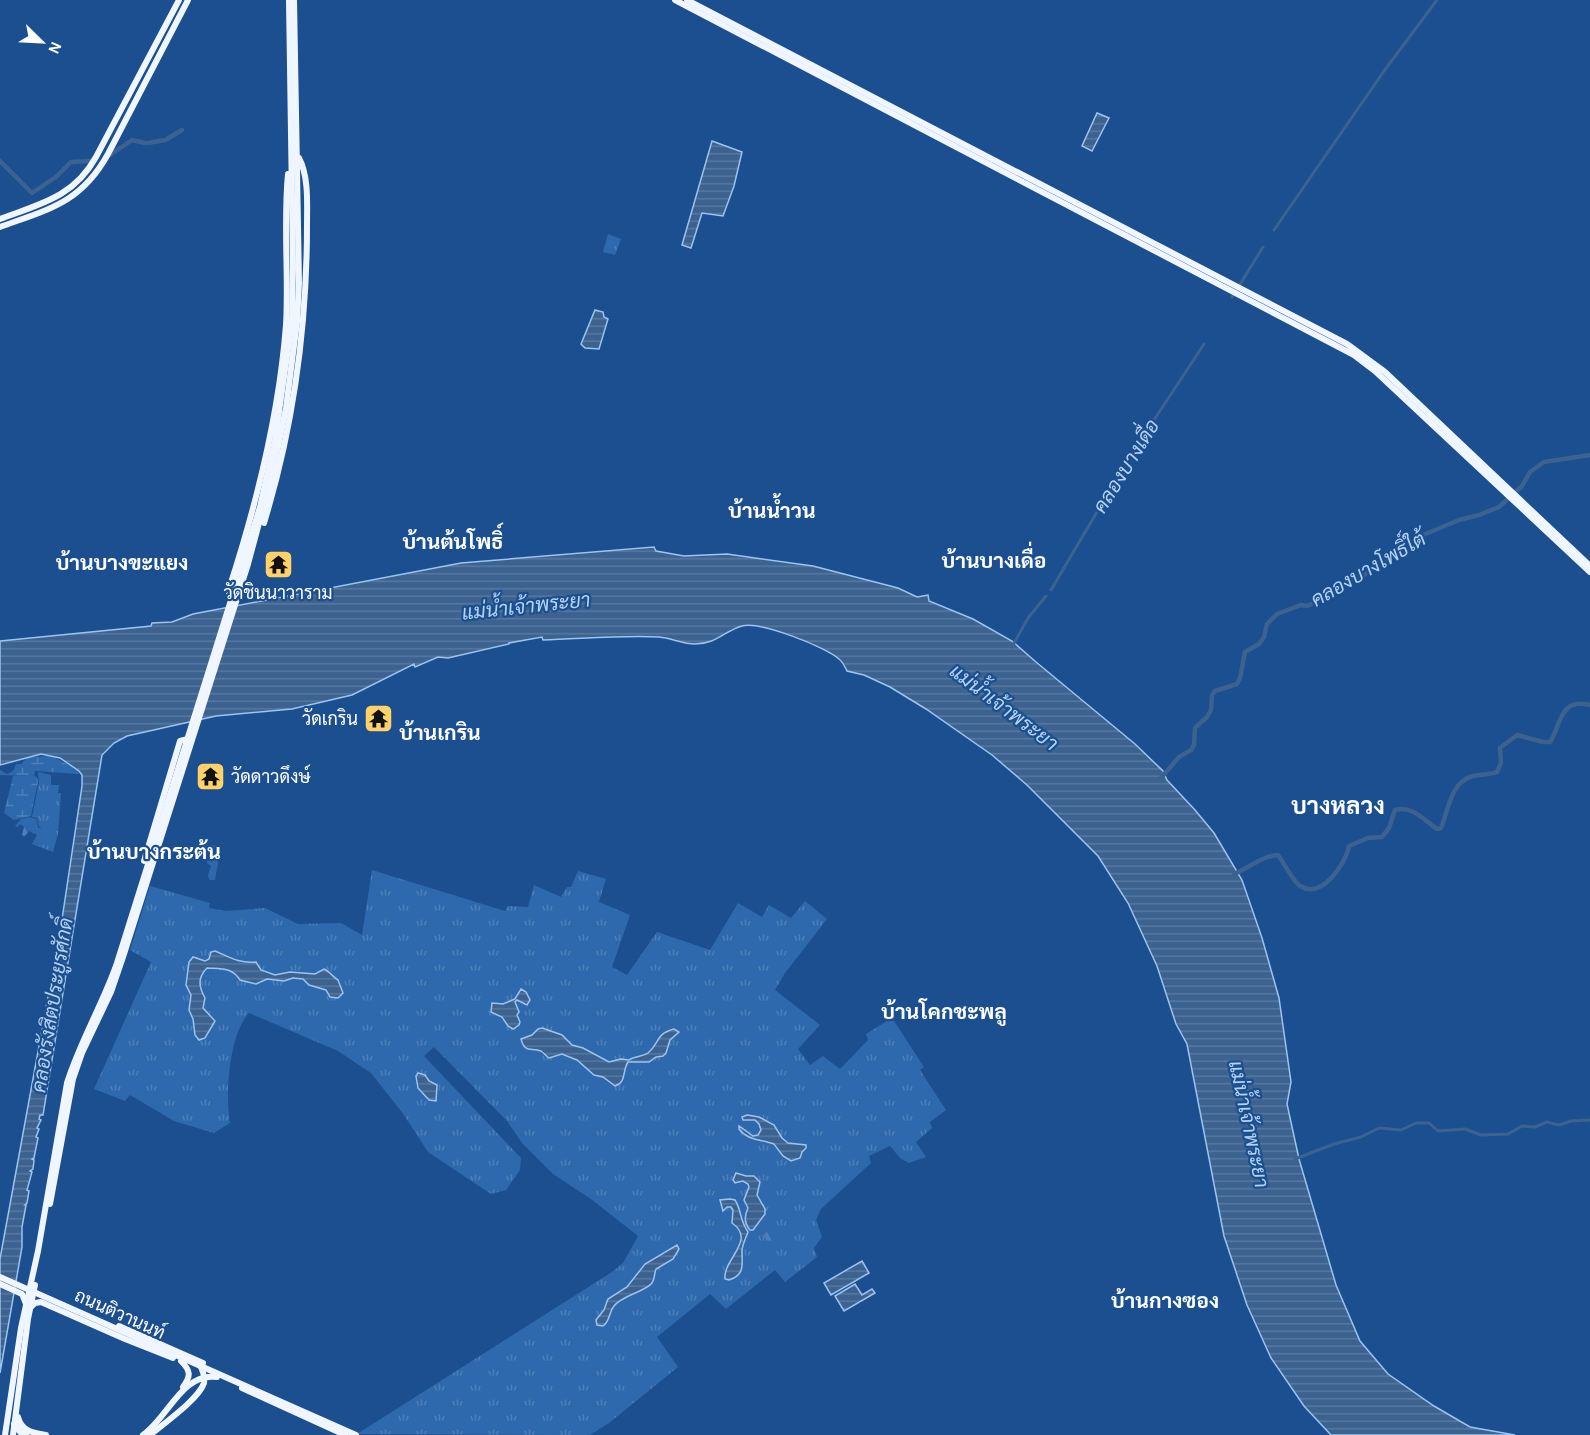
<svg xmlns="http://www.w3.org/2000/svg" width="1590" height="1435" viewBox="0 0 1590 1435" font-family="Karla,Sarabun,sans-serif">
  <defs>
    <pattern id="grass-tufts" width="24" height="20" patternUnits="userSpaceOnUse" patternTransform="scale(1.5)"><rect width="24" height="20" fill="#2e69ad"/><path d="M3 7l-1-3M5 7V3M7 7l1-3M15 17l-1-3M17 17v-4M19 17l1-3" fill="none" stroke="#4d80b9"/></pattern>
    <pattern id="forest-firs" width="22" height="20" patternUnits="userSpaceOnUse" patternTransform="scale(1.5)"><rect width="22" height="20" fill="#2e69ad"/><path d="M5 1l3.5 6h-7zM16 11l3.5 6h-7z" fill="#4d80b9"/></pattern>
    <pattern id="wetland-marsh" width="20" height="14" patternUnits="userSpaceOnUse" patternTransform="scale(1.5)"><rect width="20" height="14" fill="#2e69ad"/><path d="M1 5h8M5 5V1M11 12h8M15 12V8" fill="none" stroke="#4d80b9"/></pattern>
    <pattern id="water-rules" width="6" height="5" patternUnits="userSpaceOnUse" patternTransform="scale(1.5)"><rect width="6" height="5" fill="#3c6290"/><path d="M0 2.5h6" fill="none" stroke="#597aa1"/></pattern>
  </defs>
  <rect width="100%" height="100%" fill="#1b4f8f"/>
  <g fill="url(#grass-tufts)">
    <path d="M608 234 621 239 615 255 603 252Z"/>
    <path d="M38 772 51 775V785H59L58 793H61L58 834 53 852 35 845 40 833 37 830 38 828H43L39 827 37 818 32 817 39 782Z"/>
    <path d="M372 870 505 911 508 906 528 907 534 885 561 897 567 887H571L578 871 606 879 599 902 630 915 612 967 627 975 657 932 710 950 738 903 762 917 769 905 791 918 805 901 827 919 785 973 775 990 820 1025 798 1049 810 1065 823 1056 840 1069 868 1040 866 1034 892 1018 924 1067 920 1070 946 1110 930 1122 932 1128 916 1142 926 1157 909 1163 901 1159 890 1146 869 1156 871 1163 821 1209 816 1220 822 1237 814 1248 817 1257 785 1282 775 1270 726 1309 710 1294 657 1337 678 1367 609 1423 590 1435 357 1434 612 1272 623 1263 638 1236 591 1199 553 1174 522 1143 507 1121 434 1047 424 1056 521 1158 520 1170 506 1190 491 1194 428 1152 404 1115 371 1073 338 1051 249 1013C229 1034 225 1095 230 1123L214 1133 174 1121 130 1095 125 1101 94 1089 151 962 130 950 150 886 210 903 209 908 226 911 265 908 298 924 341 923 362 935Z"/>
  </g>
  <g fill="url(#forest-firs)">
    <path d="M30 817 36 819 40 834 37 846 32 844 37 835 29 831 24 837 22 835 24 827 20 824 18 827 15 826 21 819Z"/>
    <path d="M209 845H221L215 880H210L208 875 211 866 207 863V856L203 855V847Z"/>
    <path d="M767 1218 773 1236 772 1240 775 1250 769 1258 765 1256 768 1242 758 1227 764 1219Z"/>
  </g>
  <path fill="url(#wetland-marsh)" d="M52 756 79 771 78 774 35 771 34 776 37 777 38 782 31 816 14 820 4 813 13 776H27L0 775V770L7 774 13 771 16 764H21L28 757Z"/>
  <g fill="url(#water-rules)" stroke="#9cc4f0" stroke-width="1.5">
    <path d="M1097 113 1109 118 1092 151 1082 146Z"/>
    <path d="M712 141 742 152 734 186 723 216 702 213 691 248 682 245Z"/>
    <path d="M595 310 603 312 604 317 608 319 599 349 585 348 581 344Z"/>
    <path d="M654 547 656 551 684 556 727 554 813 566 898 588 917 597 928 595 929 601 973 619 1012 641 1036 662 1135 744 1163 771 1167 780 1195 810 1214 833 1242 880 1262 938 1279 998 1291 1082 1287 1104 1299 1159 1336 1285 1360 1341 1388 1374 1434 1406 1470 1427 1515 1435H1331L1304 1406 1271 1358 1247 1305 1224 1236 1187 1044 1176 1024 1157 966 1128 903 1098 856 1027 785 992 755 926 709 890 687 864 675 847 671C845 667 843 662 839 659 826 647 760 621 742 626 724 631 717 644 695 644 683 644 671 638 659 637 621 635 581 639 543 640L542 637 509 643V644L448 658 438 657 415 667 414 664 352 695 292 709 216 716 127 736 114 743 102 755 43 1115H40L39 1119 41 1120 37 1128 39 1129 36 1137 38 1138 34 1158 32 1159 34 1160 33 1169 30 1171 32 1172 27 1190 29 1191 27 1203 25 1205H26L22 1227V1247L0 1373V1259L61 926 82 786V775L79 771 60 758 41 754 0 765V641L151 626 152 623 172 622 193 614 461 563Z"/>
    <path d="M215 951C229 957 240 964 256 962L261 970 275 975 290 972 315 974 324 969C329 971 333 977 338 980L343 993 338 998 330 997 326 990 309 985 303 979 293 978 284 981 267 979 256 984 240 980C232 967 221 969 207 968 197 978 199 987 205 998L203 1008 215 1021 205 1038 199 1040 195 1035 193 1019 189 1010 191 995 186 985 189 962 193 957 205 961 209 959 211 952Z"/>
    <path d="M521 989 526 992 530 1000 527 1005 517 1000 515 1002 519 1012 517 1015 520 1022 519 1025 513 1029 508 1026 502 1017 491 1012 492 1003 503 1004 515 999Z"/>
    <path d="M542 1028 562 1035 572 1045 583 1048 609 1062 621 1059 629 1060C635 1056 642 1057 648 1053 660 1043 655 1034 674 1029L679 1032 670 1040 666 1053 663 1056 656 1057 649 1062H628C622 1071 627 1082 615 1086L603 1077 594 1075 577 1060 562 1054 549 1058C546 1056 544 1053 541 1051 531 1047 525 1054 521 1039L532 1035 538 1029Z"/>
    <path d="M418 1073 425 1075 429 1081 437 1085 436 1101 429 1100 418 1088 416 1076Z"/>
    <path d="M747 1115 759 1117 774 1125 782 1138 788 1143 806 1145V1148L802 1152 800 1158 791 1161 783 1156 774 1144C761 1139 748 1141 739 1129V1126L753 1136 758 1135 761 1130 759 1124 755 1120H743L742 1117Z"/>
    <path d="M736 1173 746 1176H754L760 1182 757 1195 765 1209V1214L753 1230H750C744 1223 744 1216 748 1208L744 1200 749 1187 748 1184 743 1181 735 1183 733 1180Z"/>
    <path d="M730 1199 735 1200C742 1211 739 1219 748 1232 746 1238 742 1245 742 1251 742 1265 745 1275 729 1280L725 1279C723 1259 757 1240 732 1223L733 1210 731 1207H727L723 1211 720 1200Z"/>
    <path d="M677 1245 679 1249 673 1259 656 1269C654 1274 655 1279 652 1283 645 1292 622 1295 614 1306 608 1313 611 1320 603 1326L597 1325 596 1320 604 1310 608 1299 627 1287 645 1264Z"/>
    <path d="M862 1261 869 1273 831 1295 824 1283Z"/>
    <path d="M855 1284 862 1295 872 1289 875 1293 844 1311 835 1296Z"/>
  </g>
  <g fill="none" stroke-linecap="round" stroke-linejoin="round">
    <g stroke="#3c6290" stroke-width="3">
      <path d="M1274 230 1384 71 1437 0"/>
      <path d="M1239 286 1263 247"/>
      <path d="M1232 297 1233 296"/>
      <path d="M1051 590 1127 461 1204 344"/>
      <path d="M1012 647 1028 618 1046 596"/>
      <path d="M1295 1159 1334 1144 1361 1137 1379 1128 1401 1130 1416 1123H1429L1438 1131 1465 1129 1481 1135 1508 1134 1522 1126 1535 1127 1547 1122 1559 1125 1571 1121 1590 1120"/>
    </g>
    <g stroke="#3c6290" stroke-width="4.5">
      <path d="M167 139 182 130"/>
      <path d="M148 143 165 140"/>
      <path d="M110 155 132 140 145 143"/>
      <path d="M0 161 32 193 56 177 71 162 90 161"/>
      <path d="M1160 779 1179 757 1191 750 1194 745 1195 728 1207 717 1211 710 1212 695 1215 691 1237 684 1240 678 1245 652 1259 644 1264 637 1267 624 1277 614 1301 605 1307 606 1318 601 1332 589 1363 576 1379 563 1411 548 1423 535 1459 520 1479 515 1499 507 1522 486 1530 472 1544 462 1590 455"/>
      <path d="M1234 874C1249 868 1262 856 1278 855 1284 863 1293 881 1300 886 1322 900 1346 863 1349 846L1368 838 1382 837 1389 828 1395 810C1412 805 1424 820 1437 829L1441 828C1448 811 1451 781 1473 776 1482 774 1489 775 1497 772L1501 763 1500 748 1517 735 1543 742H1550C1561 726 1559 697 1590 705"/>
    </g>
    <g stroke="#f0f6ff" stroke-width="6">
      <path d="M675 0 1354 355 1375 371 1590 572"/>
      <path d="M687 0 1347 344 1385 372 1590 566"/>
      <path d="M0 219C40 204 74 197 96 157L179 0"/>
      <path d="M0 227C49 209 81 203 108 154L188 0"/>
      <path d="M264 523C293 428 307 325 307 225 307 204 309 177 299 158"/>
      <path d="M235 597 229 595V589C257 503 279 416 286 325 289 275 283 225 288 174"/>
      <path d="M144 861 180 741 188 739"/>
      <path d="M50 1204 73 1079 82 1053 111 992 123 957 248 564 273 471 286 408 297 322 299 283 294 0"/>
      <path d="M0 1277 356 1435"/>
      <path d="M0 1284 22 1294 26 1304"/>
      <path d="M31 1307 35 1303 41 1302 125 1339 173 1358"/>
      <path d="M119 1326 203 1363"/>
      <path d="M181 1361C191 1371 191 1376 183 1387"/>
      <path d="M242 1388 345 1435"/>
      <path d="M18 1417C21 1431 33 1433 46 1435"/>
      <path d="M14 1424 20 1432 26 1435"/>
      <path d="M5 1435 21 1328 38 1251 67 1083C80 1041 103 1004 117 963L243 562 260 507 275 440 292 320 293 267 289 0"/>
      <path d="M13 1435 28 1319 35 1285"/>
      <path d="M143 1435C168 1418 182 1372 217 1377"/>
      <path d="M150 1435C163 1424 199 1399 204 1383 205 1377 203 1371 200 1365"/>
    </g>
  </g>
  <defs>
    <symbol id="temple-square" viewBox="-11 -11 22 22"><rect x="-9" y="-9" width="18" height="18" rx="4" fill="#ffd166" stroke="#1b4f8f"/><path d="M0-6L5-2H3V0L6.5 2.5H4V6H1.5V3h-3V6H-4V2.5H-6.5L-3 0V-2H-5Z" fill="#111"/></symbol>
  </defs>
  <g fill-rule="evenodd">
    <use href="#temple-square" x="262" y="548" width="33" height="33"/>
    <use href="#temple-square" x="362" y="702" width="33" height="33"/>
    <use href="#temple-square" x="194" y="760" width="33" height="33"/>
  </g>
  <g text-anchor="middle" stroke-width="4.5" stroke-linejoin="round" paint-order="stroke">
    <g font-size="18" fill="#fff" stroke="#1b4f8f">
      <text x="278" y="599">วัดชินนาวาราม</text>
      <text x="358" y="725" text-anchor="end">วัดเกริน</text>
      <text x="231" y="783" text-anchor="start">วัดดาวดึงษ์</text>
    </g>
    <g font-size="18" fill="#fff" stroke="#1b4f8f">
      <text transform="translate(120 1314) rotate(24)" y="6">ถนนติวานนท์</text>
    </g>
    <g font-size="20" font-style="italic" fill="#b5d3f5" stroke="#1b4f8f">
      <text transform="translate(1126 466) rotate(-58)" y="7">คลองบางเดื่อ</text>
      <text transform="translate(1368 569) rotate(-30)" y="7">คลองบางโพธิ์ใต้</text>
      <text transform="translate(526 606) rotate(-6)" y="7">แม่น้ำเจ้าพระยา</text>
      <text transform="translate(1004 707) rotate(37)" y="7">แม่น้ำเจ้าพระยา</text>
      <text transform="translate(52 1005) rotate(-81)" y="7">คลองรังสิตประยูรศักดิ์</text>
      <text transform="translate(1249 1124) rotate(78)" y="7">แม่น้ำเจ้าพระยา</text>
    </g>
    <g font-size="21" font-weight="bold" fill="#fff" stroke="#1b4f8f">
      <text x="772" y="518">บ้านน้ำวน</text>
      <text x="453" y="549">บ้านต้นโพธิ์</text>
      <text x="994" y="568">บ้านบางเดื่อ</text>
      <text x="122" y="570">บ้านบางขะแยง</text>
      <text x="440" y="740">บ้านเกริน</text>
      <text x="154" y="859">บ้านบางกระต้น</text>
      <text x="944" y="1019">บ้านโคกชะพลู</text>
      <text x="1165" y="1308">บ้านกางซอง</text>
    </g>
    <g font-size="24" font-weight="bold" fill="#fff" stroke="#1b4f8f">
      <text x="1338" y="814">บางหลวง</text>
    </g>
  </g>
  <g transform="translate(42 42) rotate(114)" stroke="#1b4f8f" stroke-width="4.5" paint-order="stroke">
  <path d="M0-4.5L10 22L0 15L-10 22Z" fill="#ffffff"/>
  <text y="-9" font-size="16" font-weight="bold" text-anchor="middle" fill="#ffffff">N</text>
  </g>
</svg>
